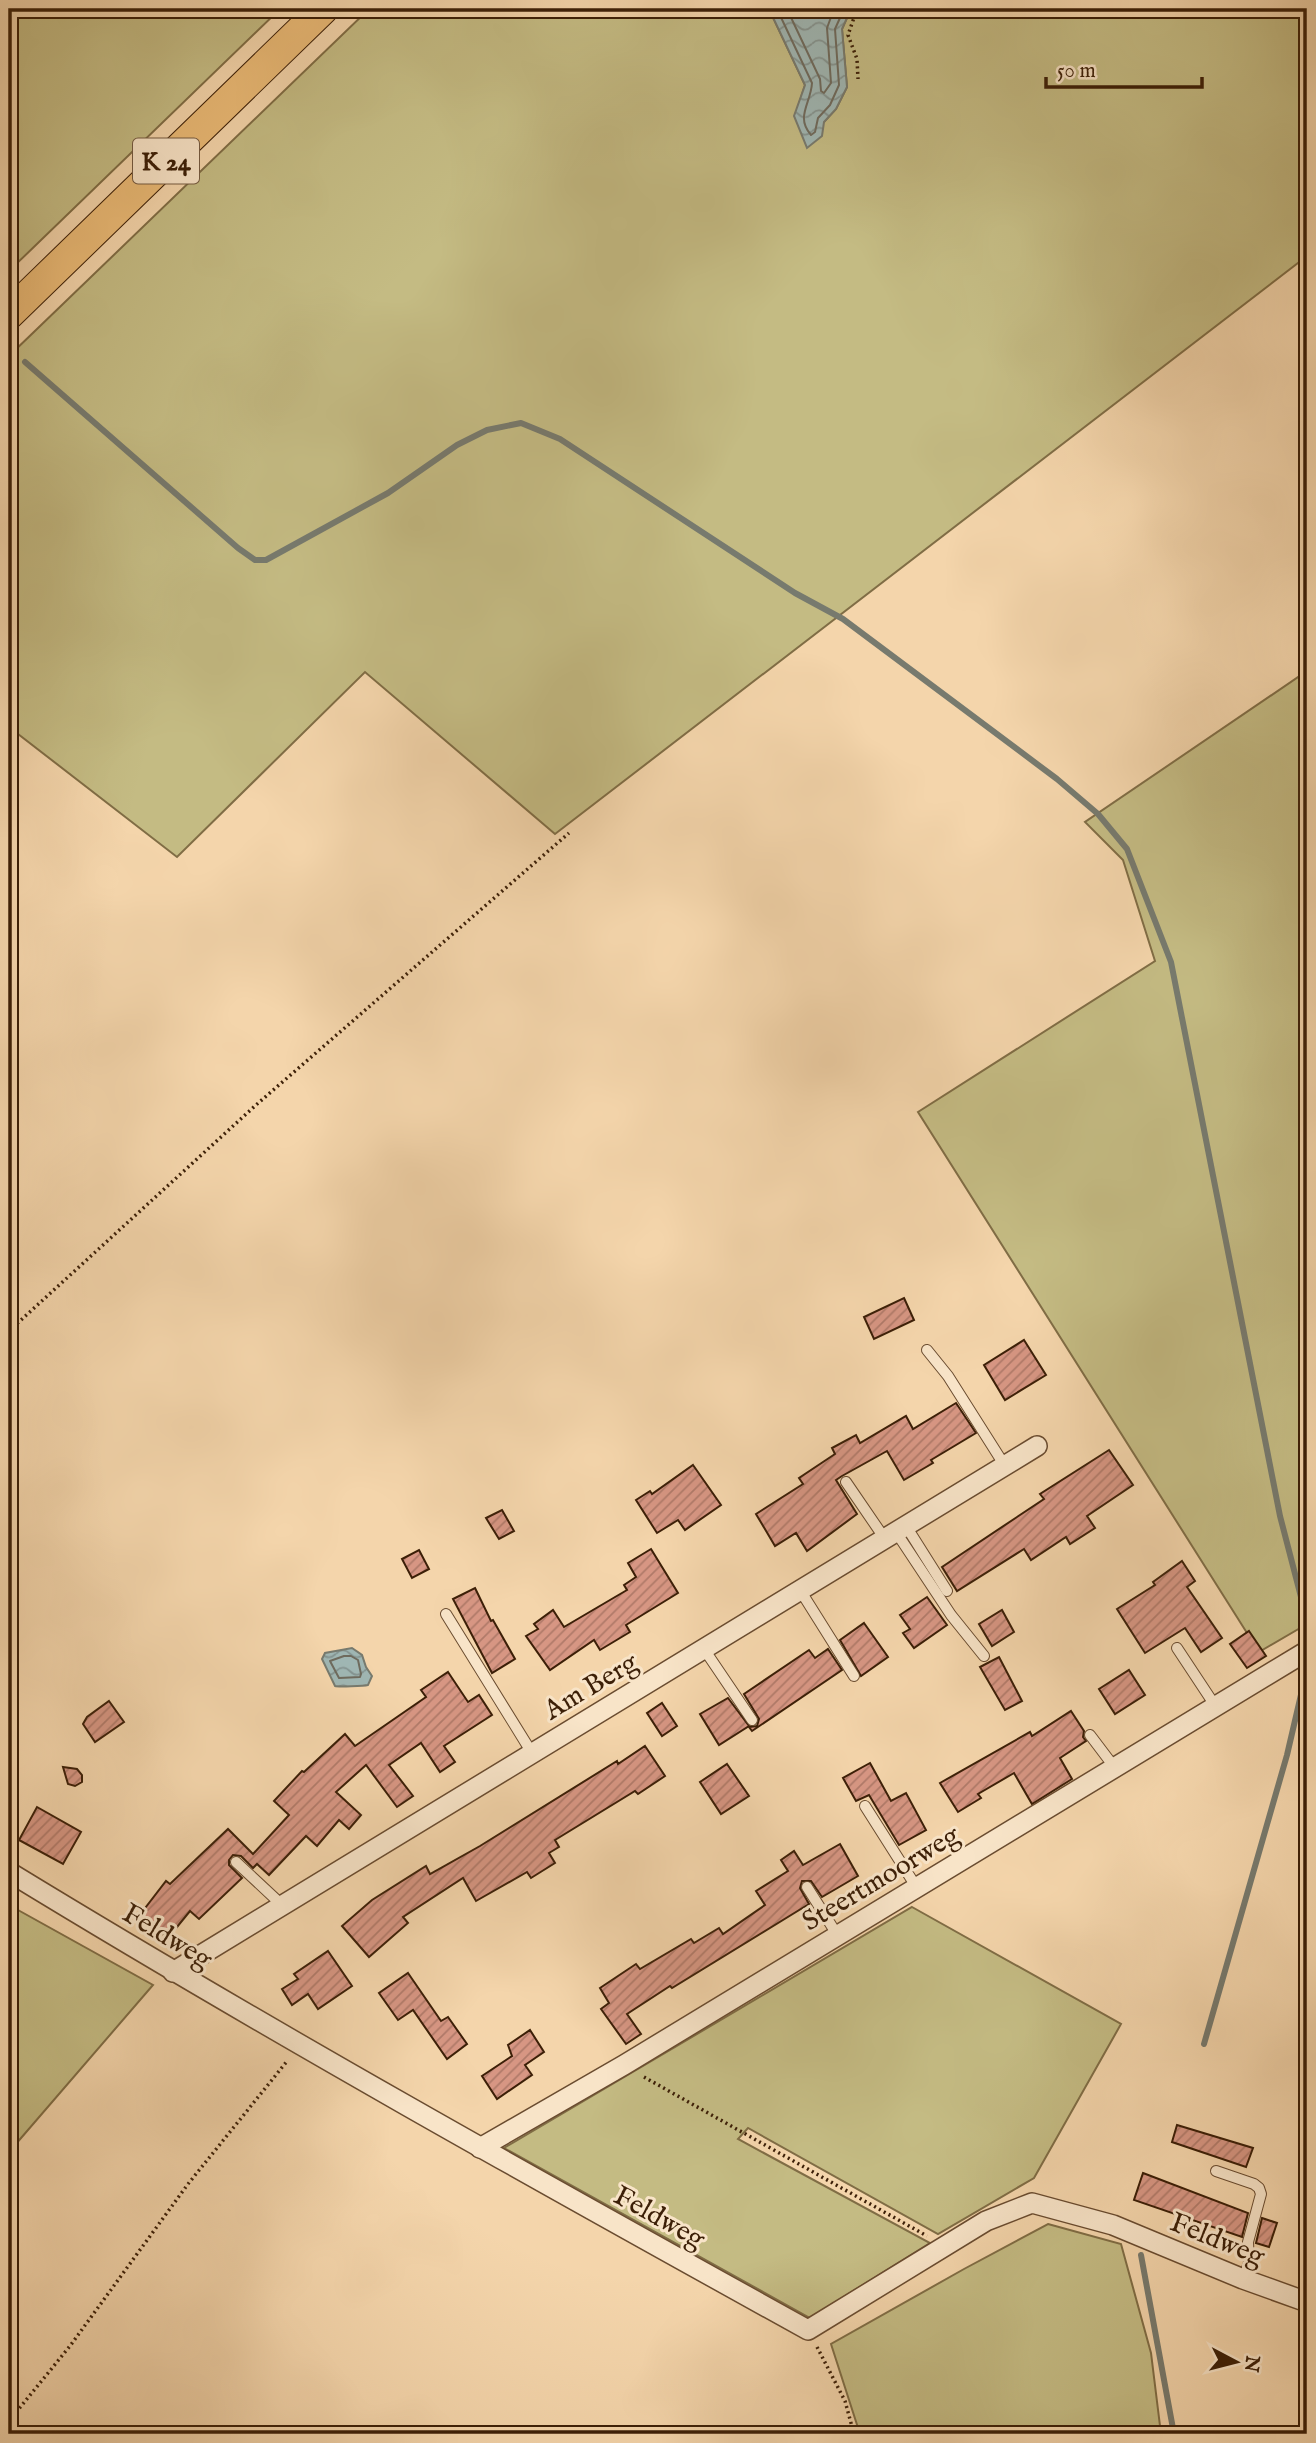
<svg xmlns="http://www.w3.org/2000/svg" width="1316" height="2443" viewBox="0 0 1316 2443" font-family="'IM FELL English',serif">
  <defs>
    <pattern id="water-waves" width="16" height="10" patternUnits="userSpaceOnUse" patternTransform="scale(1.75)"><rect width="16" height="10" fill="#9fb6b3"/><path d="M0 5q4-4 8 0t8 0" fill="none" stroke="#839390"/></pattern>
    <pattern id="building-hatch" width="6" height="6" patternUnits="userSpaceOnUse" patternTransform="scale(1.75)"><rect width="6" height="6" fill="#d79683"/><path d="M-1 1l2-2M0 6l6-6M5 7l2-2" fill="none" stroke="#b07a69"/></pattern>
  </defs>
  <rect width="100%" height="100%" fill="#f4d5ab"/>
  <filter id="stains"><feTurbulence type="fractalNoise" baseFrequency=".00286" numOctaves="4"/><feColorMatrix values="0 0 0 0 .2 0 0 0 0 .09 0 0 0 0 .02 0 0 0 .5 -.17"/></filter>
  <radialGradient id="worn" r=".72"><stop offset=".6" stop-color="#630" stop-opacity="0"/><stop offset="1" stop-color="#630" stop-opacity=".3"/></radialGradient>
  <g fill="#c4bb83" stroke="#806d45" stroke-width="2">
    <path d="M9 9H280L9 271Z"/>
    <path d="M369 9H769L805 85 795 116 824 122 836 109 847 87 842 29 851 9H1307V256L555 834 365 672 177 857 9 727V356Z"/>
    <path d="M1307 671V1624L1259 1652 918 1112 1155 961 1123 860 1085 822Z"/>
    <path d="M9 1905 153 1985 9 2152Z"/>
    <path d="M912 1907 1121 2024 1034 2178 938 2234 748 2128 738 2139 930 2243 810 2318 504 2148Z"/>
    <path d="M1048 2224 1121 2244 1151 2353 1161 2434H860L831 2344 964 2269Z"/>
  </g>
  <g fill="url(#water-waves)" stroke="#777a6e" stroke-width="2">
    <path d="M769 9H851L842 29 847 87 836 109 824 122 822 136 807 148 794 116 805 85Z"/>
    <path d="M352 1648 362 1655 366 1667 372 1676 368 1685C364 1686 338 1687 335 1686L322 1659 325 1653Z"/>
  </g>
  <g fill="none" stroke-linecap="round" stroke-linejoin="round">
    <g stroke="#6e6a5d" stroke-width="2">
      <path d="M777 9 812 83C811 103 795 117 811 135L815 132 818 118 830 105 839 85 835 29 844 9"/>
      <path d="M787 9 820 79 821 91 824 93 831 83 827 28 834 9"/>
      <path d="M344 1656H351L358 1660 361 1674 360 1677 339 1678 330 1661Z"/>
    </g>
    <g stroke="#777a6e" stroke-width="6">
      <path d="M25 362 238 548 255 560H266L388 493 457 445 487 430 521 423 560 439 795 593 843 619 1057 779 1098 814 1127 849 1171 962 1280 1516 1307 1620"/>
      <path d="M1204 2044 1287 1755 1307 1669"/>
      <path d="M1141 2255 1174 2434"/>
    </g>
  </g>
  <g fill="url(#building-hatch)" stroke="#3c1f07" stroke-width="2">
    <path d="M904 1298 914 1320 874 1339 864 1317Z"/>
    <path d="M1024 1340 1046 1375 1005 1400 984 1365Z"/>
    <path d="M956 1403 976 1433 931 1460 933 1463 904 1480 887 1451 842 1476 836 1480 857 1514 807 1551 796 1533 775 1546 756 1514 803 1484 799 1478 835 1454 832 1448 856 1435 860 1443 906 1416 913 1429Z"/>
    <path d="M1109 1450 1133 1485 1087 1516 1095 1528 1070 1544 1066 1537 1031 1560 1024 1549 957 1591 942 1567 1044 1499 1040 1494Z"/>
    <path d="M693 1465 721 1505 685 1530 678 1520 657 1533 636 1500 650 1491 652 1494Z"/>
    <path d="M502 1510 514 1531 499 1539 486 1518Z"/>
    <path d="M651 1549 678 1593 626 1625 630 1632 600 1650 594 1640 550 1670 526 1636 538 1629 534 1624 553 1610 564 1627 627 1590 624 1585 636 1577 628 1563Z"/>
    <path d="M419 1550 429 1569 412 1578 402 1559Z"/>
    <path d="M1182 1561 1195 1581 1187 1587 1222 1638 1201 1652 1185 1628 1145 1653 1117 1609 1155 1585 1153 1582Z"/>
    <path d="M475 1588 491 1621 493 1620 515 1659 492 1673 453 1599Z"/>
    <path d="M927 1597 947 1625 914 1648 903 1633 910 1629 900 1615Z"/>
    <path d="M1002 1610 1014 1632 992 1646 979 1624Z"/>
    <path d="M864 1623 888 1657 861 1676 840 1640Z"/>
    <path d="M1249 1631 1266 1656 1247 1668 1230 1644Z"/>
    <path d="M828 1649 842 1670 752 1731 749 1727 757 1726 759 1719 744 1694 809 1650 815 1658Z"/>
    <path d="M999 1657 1022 1701 1005 1710 980 1667Z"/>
    <path d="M1129 1670 1145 1695 1115 1714 1099 1689Z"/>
    <path d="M448 1672 468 1702 479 1695 492 1715 444 1746 455 1762 440 1772 421 1743 389 1765 413 1796 397 1807 366 1765 336 1792 361 1815 349 1829 339 1820 317 1846 306 1836 269 1875 257 1864 253 1868 241 1856 233 1855 229 1860V1865L242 1878 199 1919 190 1911 168 1938 139 1916 166 1881 170 1884 228 1829 253 1854 289 1815 274 1801 302 1771 304 1772 345 1734 355 1746 426 1697 421 1690Z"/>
    <path d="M728 1698 749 1726 719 1745 700 1714Z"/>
    <path d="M109 1701 124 1722 95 1742 83 1724 87 1717Z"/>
    <path d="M662 1703 677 1726 662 1736 647 1713Z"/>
    <path d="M1071 1711 1084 1731 1083 1737 1086 1741 1060 1758 1072 1779 1032 1804 1014 1773 978 1794 981 1798 958 1812 940 1783 1030 1732 1032 1736Z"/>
    <path d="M645 1746 665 1776 638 1794 635 1791 555 1840 559 1847 549 1853 555 1863 531 1878 527 1872 476 1901 463 1878 403 1917 408 1923 369 1957 342 1926 372 1900 426 1866 430 1874 480 1846 617 1761 618 1764Z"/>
    <path d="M870 1763 891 1801 906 1793 926 1830 899 1845 869 1795 856 1801 843 1778Z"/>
    <path d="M727 1764 749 1796 721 1814 700 1782Z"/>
    <path d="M63 1767 77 1769 82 1775V1782L75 1786 68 1784Z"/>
    <path d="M37 1807 81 1832 63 1864 19 1840Z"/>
    <path d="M840 1844 858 1876 822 1897 811 1881H802L800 1888 809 1904 672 1988 670 1986 627 2014 641 2034 626 2044 601 2009 609 2003 600 1988 636 1964 640 1969 691 1939 694 1943 719 1928 723 1934 765 1905 756 1891 788 1871 781 1860 794 1851 803 1865Z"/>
    <path d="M328 1951 352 1986 318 2009 308 1994 292 2005 282 1989 298 1979 294 1974Z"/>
    <path d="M408 1973 441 2021 448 2017 467 2044 447 2059 413 2010 398 2020 379 1993Z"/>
    <path d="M530 2030 544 2052 525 2065 532 2075 497 2099 482 2076 512 2056 508 2045Z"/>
    <path d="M1177 2125 1253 2148 1246 2167 1172 2142Z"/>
    <path d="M1143 2173 1248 2213 1242 2237 1134 2200Z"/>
    <path d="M1262 2218 1277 2223 1269 2247 1256 2243Z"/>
  </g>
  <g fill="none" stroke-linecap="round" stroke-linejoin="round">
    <defs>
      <g id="lane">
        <path d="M927 1350 948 1376 1005 1466"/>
        <path d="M846 1482 885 1539"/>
        <path d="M906 1526 947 1591"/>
        <path d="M896 1532 951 1615 984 1656"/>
        <path d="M800 1590 854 1676"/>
        <path d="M446 1614 532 1753"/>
        <path d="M1177 1648 1216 1707"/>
        <path d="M704 1649 752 1720"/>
        <path d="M1090 1735 1115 1768"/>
        <path d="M865 1806 917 1888"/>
        <path d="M236 1862 282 1905"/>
        <path d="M807 1887 838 1936"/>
        <path d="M1216 2171 1254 2184 1259 2188 1261 2194 1248 2242 1249 2263 1243 2279"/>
      </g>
      <g id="street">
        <path d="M9 1872C271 2032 539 2181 808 2330L986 2221 1032 2203 1113 2225 1243 2279 1307 2302"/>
        <path d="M173 1972 1037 1446"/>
        <path d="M480 2148 624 2065 1307 1651"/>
      </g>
      <path id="primary" d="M9 314 323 9"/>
    </defs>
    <use href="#lane" stroke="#6a4c30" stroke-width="12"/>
    <use href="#street" stroke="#6a4c30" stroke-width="22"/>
    <use href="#primary" stroke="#3c1f07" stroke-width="32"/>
    <g stroke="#3c1f07" stroke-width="3.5" stroke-dasharray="2 3.5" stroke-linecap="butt">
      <path d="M857 9 848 35 857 59 858 79"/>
      <path d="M9 1331 256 1105 569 833"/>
      <path d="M644 2077 927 2236"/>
      <path d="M817 2347 845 2401 854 2434"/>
      <path d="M9 2421 70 2346 188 2184 288 2060"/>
    </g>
    <use href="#lane" stroke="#f8e4c8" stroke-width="10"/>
    <use href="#street" stroke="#f8e4c8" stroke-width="19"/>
    <use href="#primary" stroke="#eaba76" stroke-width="30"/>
  </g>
  <g text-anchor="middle" stroke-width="6" stroke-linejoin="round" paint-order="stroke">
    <rect fill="#f8e4c8" stroke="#745a41" stroke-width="2" x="133" y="138.5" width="66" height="45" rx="5"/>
    <g font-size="26" font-weight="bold" fill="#3c1f07">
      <text x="166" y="170">K 24</text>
    </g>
    <g font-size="28" fill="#3c1f07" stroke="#f8e4c8">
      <text transform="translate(590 1685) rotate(-31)" y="10">Am Berg</text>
      <text transform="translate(880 1877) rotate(-31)" y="10">Steertmoorweg</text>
      <text transform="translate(168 1935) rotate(31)" y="10">Feldweg</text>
      <text transform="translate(660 2216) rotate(29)" y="10">Feldweg</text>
      <text transform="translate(1218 2238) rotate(22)" y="10">Feldweg</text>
    </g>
  </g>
  <rect width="1316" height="2443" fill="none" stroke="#f4d5ab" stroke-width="35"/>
  <rect x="10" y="10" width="1295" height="2422" fill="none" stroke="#3c1f07" stroke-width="3.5"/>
  <rect x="18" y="18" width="1281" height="2408" fill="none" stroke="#3c1f07" stroke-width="2"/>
  <g transform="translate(1236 2362) rotate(97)" stroke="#f8e4c8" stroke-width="5" paint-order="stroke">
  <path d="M0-5L12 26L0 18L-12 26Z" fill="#3c1f07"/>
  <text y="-10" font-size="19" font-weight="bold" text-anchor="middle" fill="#3c1f07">N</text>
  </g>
  <path d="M1046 77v10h156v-10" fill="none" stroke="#3c1f07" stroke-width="3.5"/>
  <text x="1057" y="77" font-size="21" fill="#3c1f07" stroke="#f8e4c8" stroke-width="5" paint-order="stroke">50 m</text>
  <rect width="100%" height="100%" filter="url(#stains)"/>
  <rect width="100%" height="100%" fill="url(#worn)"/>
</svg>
